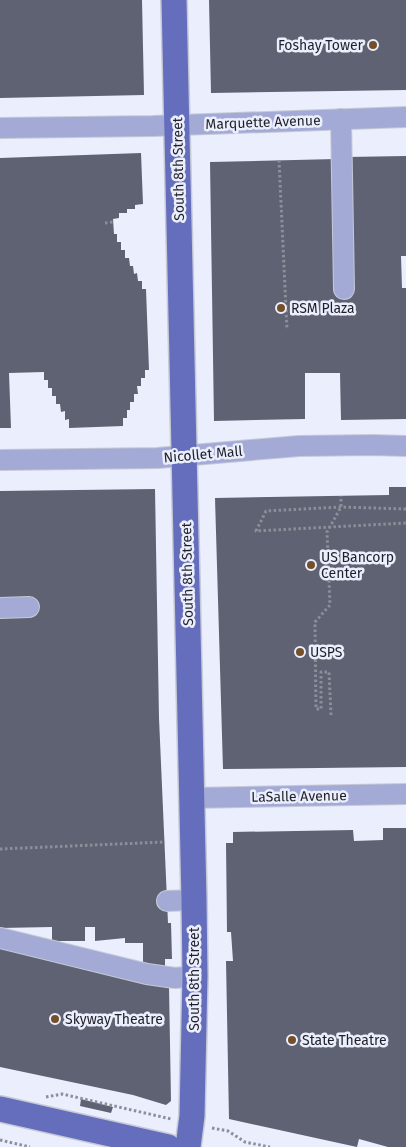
<svg xmlns="http://www.w3.org/2000/svg" width="406" height="1147" viewBox="0 0 406 1147" font-family="'Fira Sans',sans-serif">
  <rect width="100%" height="100%" fill="#ebeefd"/>
  <g fill="#5f6272">
    <path d="M0 0H142L144 95 0 98Z"/>
    <path d="M209 0H406V90L211 93Z"/>
    <path d="M141 153 143 204 135 205V209H127V213H119V218L113 219 114 234H117V242H121V250H125V258H129L130 266H133L134 274 137 273 138 281H142V289H146L149 370H145V378H141V386H137L138 394H134V402H130V410H127V418H123V426L69 428V419L65 420V411L61 412 60 404H56V396H52V388H48V380H44V372L9 373 11 428H0V158Z"/>
    <path d="M406 156V256H401L402 288H406V419L341 420 340 373H305V419L214 421 210 162 336 159 348 157Z"/>
    <path d="M389 487H406V767L223 769 215 498 389 495Z"/>
    <path d="M155 489 159 718 168 923H171L172 959H165V969L143 965V943H125V938L95 941V927H85V941H52V927L0 928V491Z"/>
    <path d="M383 828H406V1147H388L359 1139 357 1147 229 1119 226 961H233L231 932H227L226 843H233V832L353 830 354 841 383 840Z"/>
    <path d="M0 947 169 986 171 1101 166 1105 133 1095 0 1067Z"/>
    <path d="M81 1099 113 1107 111 1113 80 1106Z"/>
  </g>
  <g fill="none" stroke-linecap="round" stroke-linejoin="round">
    <defs>
      <g id="minor">
        <path d="M341 119 344 289"/>
        <path d="M0 128 153 126 406 117"/>
        <path d="M0 460 158 458 299 446 373 445 406 446"/>
        <path d="M0 608 29 607"/>
        <path d="M192 798 406 794"/>
        <path d="M167 901 194 900"/>
        <path d="M0 938 147 974 175 978 195 976"/>
      </g>
      <g id="major">
        <path d="M174 0 194 900 195 976 192 1116 188 1147"/>
        <path d="M0 1109 168 1147"/>
      </g>
    </defs>
    <use href="#minor" stroke="#c6c9d6" stroke-width="22"/>
    <use href="#major" stroke="#c6c9d6" stroke-width="28"/>
    <g stroke="#8c8e99" stroke-width="3" stroke-dasharray="2.5 2.5" stroke-linecap="butt">
      <path d="M279 160 287 330"/>
      <path d="M105 223 113 222"/>
      <path d="M406 509 341 507 266 511 256 531 406 523"/>
      <path d="M331 715 329 672H321V709H316L315 622 330 605 327 532 341 507V496"/>
      <path d="M0 849 165 842"/>
      <path d="M46 1097 62 1094 171 1119"/>
      <path d="M212 1128 228 1131 245 1142 270 1147"/>
      <path d="M0 1140 30 1147"/>
    </g>
    <use href="#minor" stroke="#a3aad6" stroke-width="20"/>
    <use href="#major" stroke="#656ebc" stroke-width="25"/>
  </g>
  <g fill="#735029" stroke="#ebeefd" stroke-width="2">
    <circle cx="373" cy="45" r="5"/>
    <circle cx="281" cy="308" r="5"/>
    <circle cx="311" cy="565" r="5"/>
    <circle cx="300" cy="652" r="5"/>
    <circle cx="55" cy="1019" r="5"/>
    <circle cx="292" cy="1040" r="5"/>
  </g>
  <g text-anchor="middle" stroke-width="5" stroke-linejoin="round" paint-order="stroke">
    <g font-size="14" fill="#1f2027" stroke="#ebeefd" text-anchor="start">
      <text x="363" y="50" text-anchor="end">Foshay Tower</text>
      <text x="291" y="313">RSM Plaza</text>
      <text x="321" y="562">US Bancorp<tspan x="321" dy="16">Center</tspan></text>
      <text x="310" y="657">USPS</text>
      <text x="65" y="1024">Skyway Theatre</text>
      <text x="302" y="1045">State Theatre</text>
    </g>
    <g font-size="14" fill="#1f2027" stroke="#ebeefd">
      <text transform="translate(263 122) rotate(-2)" y="5">Marquette Avenue</text>
      <text transform="translate(178 169) rotate(-91)" y="5">South 8th Street</text>
      <text transform="translate(203 454) rotate(-5)" y="5">Nicollet Mall</text>
      <text transform="translate(187 574) rotate(-91)" y="5">South 8th Street</text>
      <text transform="translate(299 796) rotate(-1)" y="5">LaSalle Avenue</text>
      <text transform="translate(194 979) rotate(-90)" y="5">South 8th Street</text>
    </g>
  </g>
</svg>
